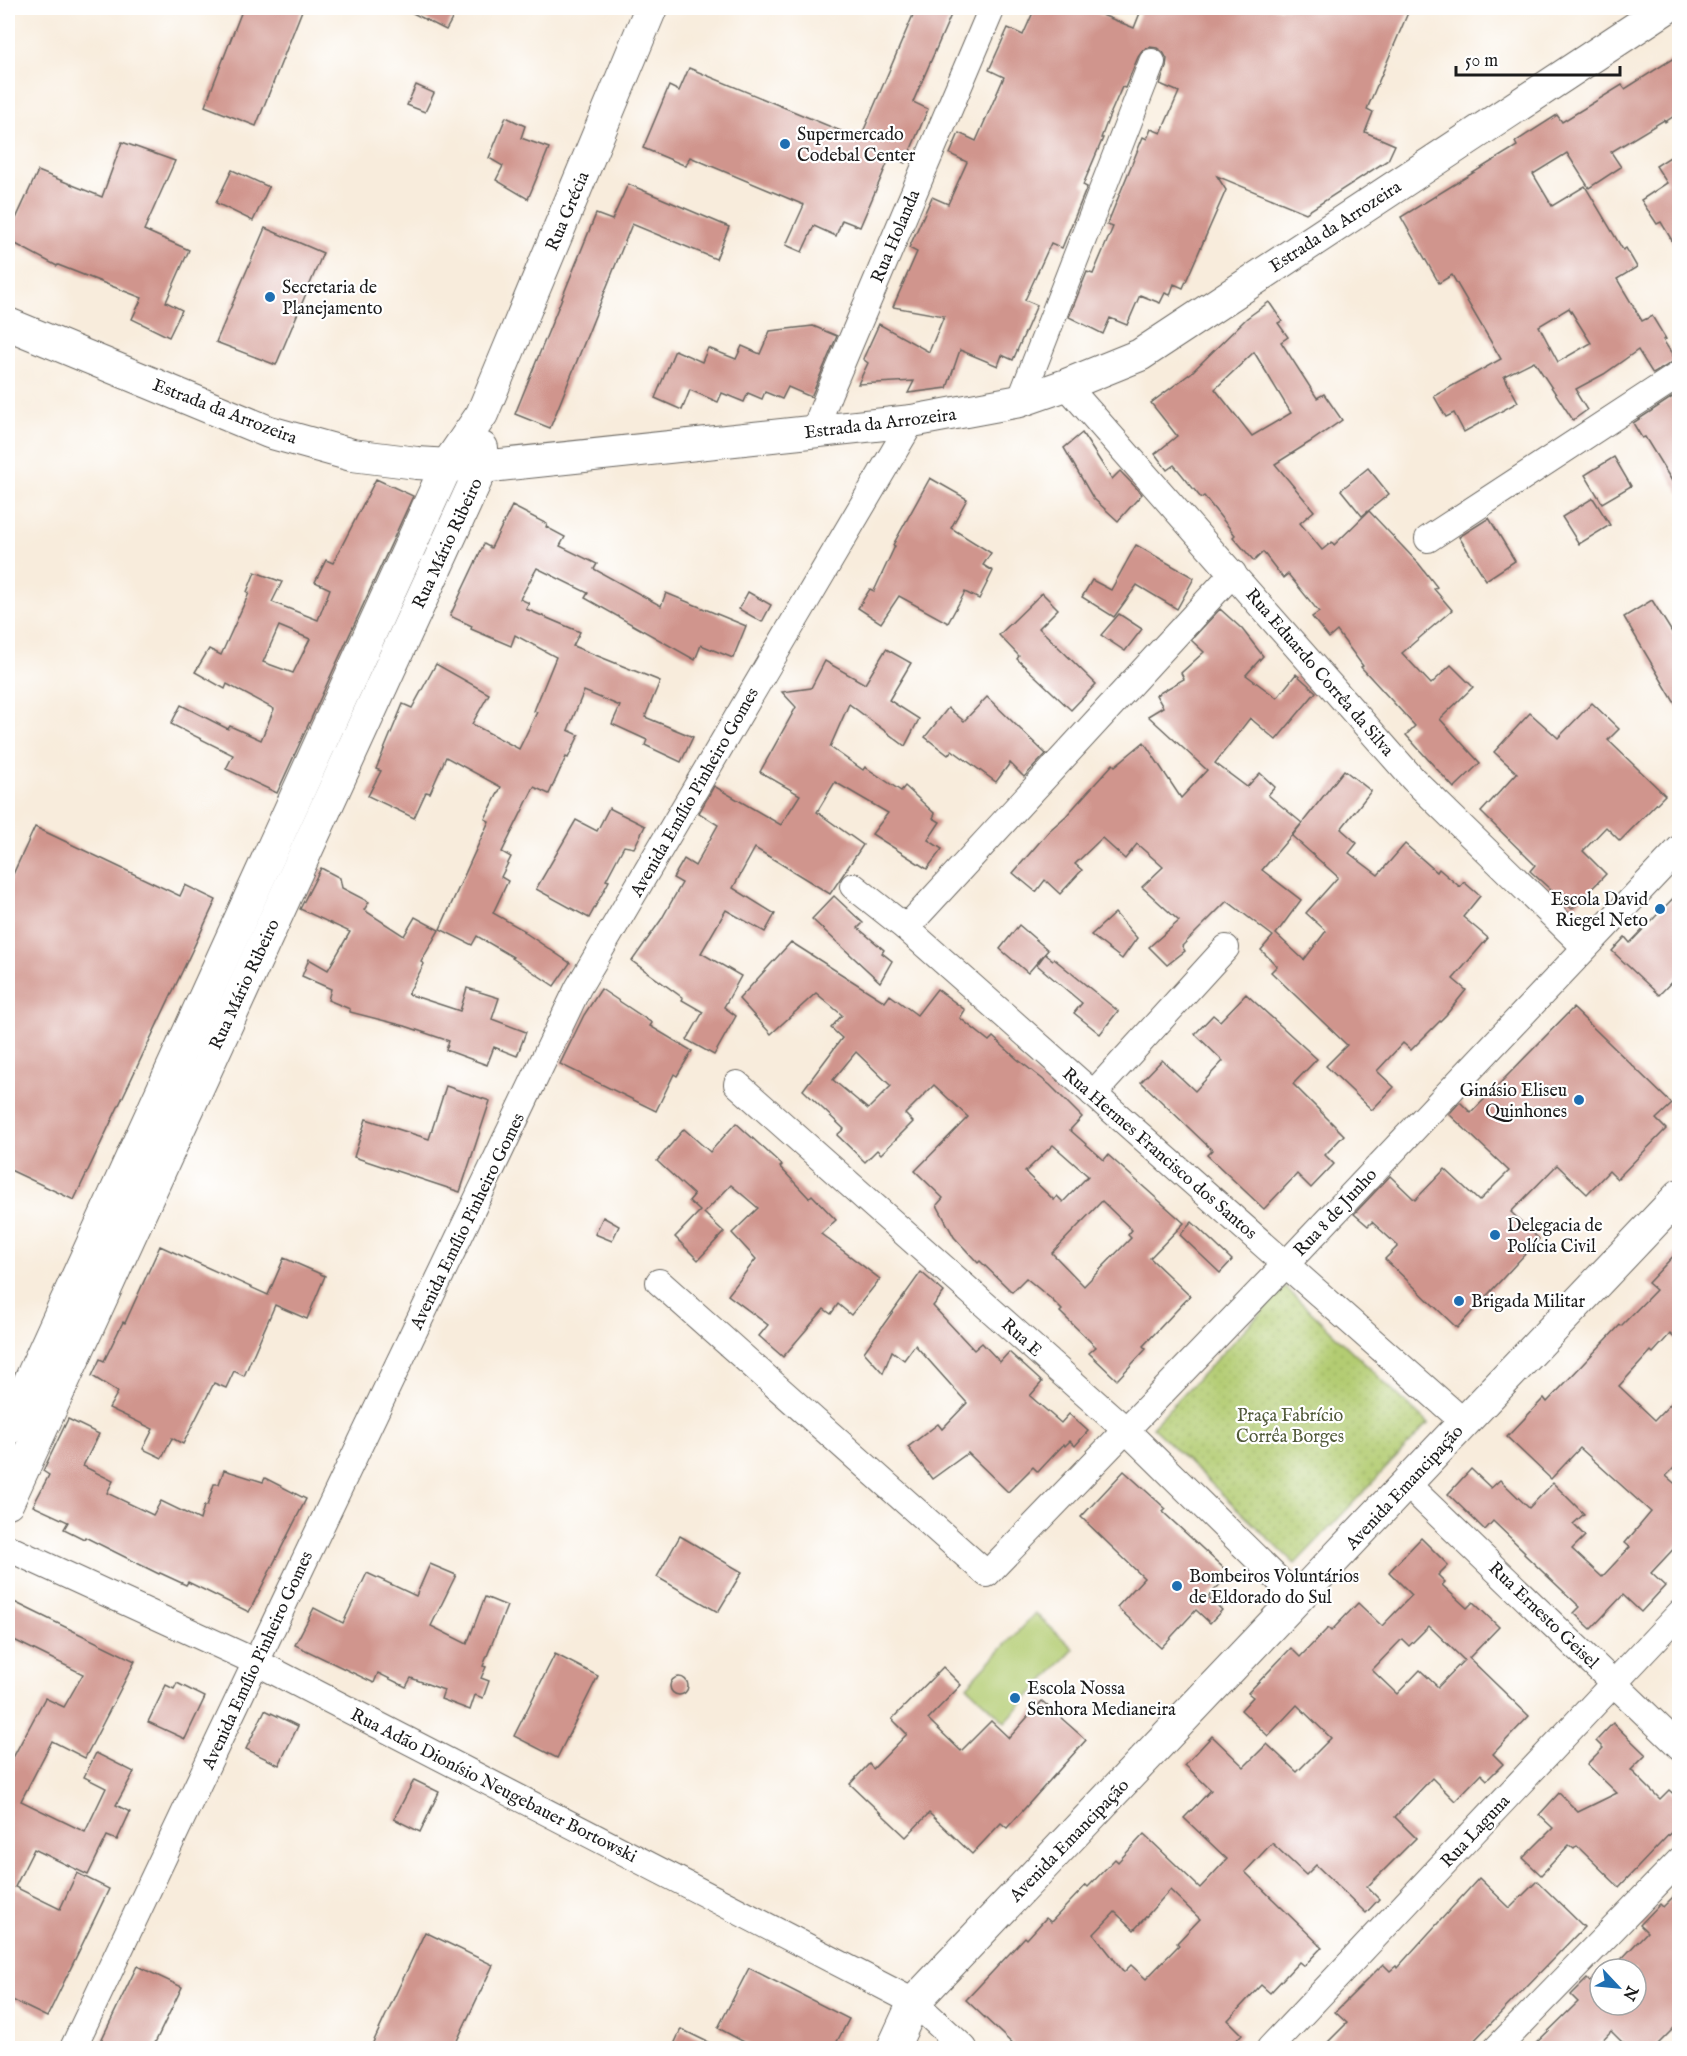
<svg xmlns="http://www.w3.org/2000/svg" width="1687" height="2056" viewBox="0 0 1687 2056" font-family="'IM FELL English',serif">
  <defs>
    <pattern id="park-dots" width="8" height="8" patternUnits="userSpaceOnUse" patternTransform="scale(1.5)"><rect width="8" height="8" fill="#b3cc72"/><path d="M2 2h.1M6 6h.1" fill="none" stroke="#99af62" stroke-width="1.8" stroke-linecap="round"/></pattern>
  </defs>
  <rect width="100%" height="100%" fill="#fff"/>
  <filter id="ink" filterUnits="userSpaceOnUse"><feTurbulence type="fractalNoise" baseFrequency=".0167" numOctaves="2"/><feDisplacementMap in="SourceGraphic" scale="12" xChannelSelector="R" yChannelSelector="G"/><feConvolveMatrix kernelMatrix="1 2 1 2 8 2 1 2 1" color-interpolation-filters="sRGB"/></filter>
  <filter id="wash" filterUnits="userSpaceOnUse"><feTurbulence type="fractalNoise" baseFrequency=".008" numOctaves="4" result="noise"/><feDisplacementMap in="SourceGraphic" scale="24" xChannelSelector="R" yChannelSelector="G"/><feGaussianBlur stdDeviation="1.35" result="paint"/><feColorMatrix in="noise" values="0 0 0 0 0 0 0 0 0 0 0 0 0 0 0 0 0 1.4 0 .05"/><feComposite in="paint" operator="in"/></filter>
  <g filter="url(#wash)">
    <rect width="100%" height="100%" fill="#f8ecdc"/>
    <path fill="url(#park-dots)" stroke="#687447" stroke-width="1.5" d="M1285 1287 1428 1424 1295 1564 1152 1427Z"/>
    <path fill="#b3cc72" stroke="#687447" stroke-width="1.5" d="M1035 1613 1074 1649 1005 1722 967 1686Z"/>
    <g id="blocks">
      <g fill="#d0958d" fill-rule="evenodd">
        <path d="M243 8H303L256 126 205 106Z"/>
        <path d="M403 8H458L446 30Z"/>
        <path d="M916 8H954L913 102 928 109 905 163 890 157 860 227 842 220 836 236 814 226 802 252 786 245 804 205 690 157 686 166 643 148 669 86 679 91 689 68 860 139Z"/>
        <path d="M1035 8H1097L1095 12 1134 28 1142 8H1410L1367 109 1373 112 1365 132 1395 145 1388 160 1306 213 1217 176 1226 190 1183 288 1174 284 1170 295 1165 293 1160 303 1140 295 1127 325 1110 318 1103 334 1069 317 1087 272 1093 274 1113 227 1107 225 1143 137 1147 139 1151 129 1161 133 1179 92 1160 84 1166 67 1167 59 1163 52 1157 48 1150 47 1143 50 1138 57 1125 88 1122 87 1109 117 1101 138H1103L1083 185 1087 187 1062 248 1051 243 1025 300 1037 305 1013 360 1002 355 998 366 960 350 947 388 908 393 914 381 858 384 868 363 863 359 879 324 929 352 944 316 893 307 917 252 909 248 932 197 948 204 967 162 950 154 959 133 976 141 1004 77 989 70 1008 28 1023 35Z"/>
        <path d="M1680 54V112L1665 122 1664 120 1611 152 1621 167 1589 188 1567 153 1533 174 1552 206 1585 186 1623 250 1626 248 1637 267 1617 279 1642 321 1652 316 1666 339 1663 340 1676 360 1653 374 1638 350 1604 374 1576 389 1578 392 1577 394 1587 410 1573 420 1534 361 1504 376 1518 402 1464 432 1454 413 1446 417 1434 396 1501 359 1452 275 1439 283 1401 217 1517 146 1515 142 1557 115 1562 122 1622 85 1625 89ZM1569 308 1591 343 1558 362 1539 326Z"/>
        <path d="M416 85 434 93 425 112 407 105Z"/>
        <path d="M506 117 525 126 521 138 549 148 528 199 496 180 503 166 489 158Z"/>
        <path d="M122 142 175 161 144 230 189 250 166 302 182 310 169 337 132 319 142 298 58 265 57 266 8 240V236L38 171 102 197Z"/>
        <path d="M1670 157 1680 172V254L1661 222 1657 224 1641 200 1667 183 1656 166Z"/>
        <path d="M232 170 269 187 253 221 216 203Z"/>
        <path d="M628 184 729 227 716 259 632 224 550 428 515 414 596 214 612 220Z"/>
        <path d="M265 228 323 253 276 365 216 342Z"/>
        <path d="M1269 302 1282 321 1278 323 1288 337 1281 342 1317 398 1324 394 1342 420 1310 442 1275 464 1314 511 1300 523 1322 550 1332 542 1334 545 1369 511 1419 564 1437 587 1434 589 1452 610 1402 653 1431 684 1451 665 1473 687 1440 719 1480 763 1454 788 1406 735 1415 726 1361 667 1363 666 1337 631 1329 638 1312 617 1319 612 1288 574 1283 578 1263 552 1254 561 1233 537 1235 535 1204 496 1201 498 1174 465 1167 470 1155 454 1177 436 1151 403 1191 373 1247 318ZM1254 352 1291 413 1252 436 1215 389Z"/>
        <path d="M813 326 837 336 811 397 788 387 782 399 765 392 762 399 748 393 744 402 722 393 718 402 690 390 682 410 655 398 675 350 702 362 708 348 736 359 742 346 760 354 770 331Z"/>
        <path d="M1680 392V494L1645 437 1642 438 1633 423Z"/>
        <path d="M1082 433 1112 479 1120 471 1142 494 1118 521 1093 498 1064 448Z"/>
        <path d="M1614 457 1631 486 1602 503 1585 475Z"/>
        <path d="M1368 468 1389 494 1362 516 1341 490Z"/>
        <path d="M930 478 967 499 951 528 991 553 983 565 993 571 979 599 965 592 948 623 899 596 881 623 858 608 870 589 874 591 895 546 893 545Z"/>
        <path d="M376 479 413 496 277 793 226 769 233 755 171 724 181 705 228 729 230 726 261 740 274 709 227 684 225 689 195 672 209 649 221 655 249 593 247 592 255 572 282 582 272 602 318 620 330 589 315 582 326 560 333 563ZM279 626 310 639 293 673 263 662Z"/>
        <path d="M1593 498 1610 525 1579 544 1562 517Z"/>
        <path d="M512 506 547 524 546 527 565 537 560 546 597 564 594 569 661 606 666 593 746 626 733 658 701 645 695 660 585 598 588 593 537 568 520 599 529 603 526 609 580 632 573 646 660 681 645 717 693 737 681 762 645 745 647 740 612 724 620 706 584 691 568 730 579 735 568 758 566 757 549 794 534 787 502 852 511 857 501 877 508 881 493 913 525 931 524 932 570 963 554 986 512 958 513 957 477 936 472 945 440 929 489 821 485 819 501 787 446 757 430 793 426 792 414 818 368 796 381 771 376 769 403 704 412 708 436 664 489 694 472 724 519 749 537 712 534 711 556 657 515 635 511 646 471 629 472 626 450 616 484 544 491 548Z"/>
        <path d="M1489 518 1515 561 1486 580 1459 537Z"/>
        <path d="M1136 545 1194 578 1177 609 1137 585 1114 617 1082 597 1092 580 1111 590Z"/>
        <path d="M748 592 771 605 762 622 739 609Z"/>
        <path d="M1042 593 1058 609 1039 628 1096 684 1071 710 1017 659 1019 656 999 635Z"/>
        <path d="M1652 600 1680 645V712L1624 617Z"/>
        <path d="M1220 609 1242 629 1263 656 1246 675 1277 698 1296 674 1316 692 1276 740 1250 718 1215 763 1247 787 1260 773 1275 787 1268 795 1302 823 1262 870 1301 900 1276 934 1304 960 1326 931 1306 913 1338 877 1292 836 1344 770 1371 791 1341 829 1357 843 1349 853 1378 875 1405 844 1437 872 1439 869 1460 887 1464 882 1480 896 1463 917 1488 938 1453 979 1466 990 1446 1015 1411 1050 1403 1043 1377 1071 1394 1087 1372 1110 1326 1066 1347 1045 1271 972 1277 966 1261 950 1273 936 1227 901 1182 946 1185 951 1167 965 1149 947 1179 921 1142 887 1163 867 1137 844 1125 859 1102 838 1075 864 1082 870 1060 894 1045 880 1036 892 1013 873 1050 830 1066 816 1113 764 1115 766 1144 742 1181 798 1207 770 1148 716 1163 707 1156 695 1184 679 1181 673 1204 652 1191 640Z"/>
        <path d="M1119 614 1142 629 1125 651 1101 635Z"/>
        <path d="M886 649 911 663 889 700 919 719 905 746 849 704 830 747 863 770 865 767 901 791 905 786 935 814 933 818 940 822 928 840 942 849 927 869 872 834 888 813 835 782 817 812 863 845 830 894 755 848 733 888 775 914 765 932 726 910 701 953 741 976 724 1007 736 1016 714 1055 687 1040 703 1012 682 1000 683 998 632 961 661 920 682 883 673 878 684 859 695 866 718 825 699 813 714 786 781 825 800 795 760 772 796 707 782 692 811 688 825 661 865 684Z"/>
        <path d="M987 697 1046 754 1024 777 1010 763 996 782 952 750 948 755 925 737 948 708 964 721Z"/>
        <path d="M1592 703 1619 729 1608 740 1665 795 1620 841 1606 827 1583 851 1606 874 1572 909 1530 871 1535 865 1481 812 1517 773 1494 752 1530 713 1558 738Z"/>
        <path d="M609 808 645 826 634 848 624 846 606 880 609 881 589 918 536 889 576 820 597 831Z"/>
        <path d="M35 827 180 896 185 885 216 900 74 1200 8 1169V885Z"/>
        <path d="M321 868 340 878 342 888 369 902 364 910 404 936 415 917 439 930 421 962 424 964 408 994 460 1011 467 988 499 998 492 1019 526 1032 517 1056 494 1047 487 1065 446 1050 449 1041 405 1026 350 1012V1009L328 1000 331 989 302 976 309 959 328 970 350 932 300 909Z"/>
        <path d="M1680 891V973L1659 995 1612 951 1625 937 1630 943Z"/>
        <path d="M834 896 863 923 858 928 884 950 882 953 892 961 880 982 812 919Z"/>
        <path d="M1115 913 1137 938 1122 959 1091 935Z"/>
        <path d="M1019 925 1048 950 1028 973 1000 949Z"/>
        <path d="M791 942 885 1002 890 995 917 1015 937 989 965 1010 960 1018 989 1041 993 1037 1017 1059 1050 1085 1082 1117 1070 1130 1104 1160 1108 1155 1184 1223 1150 1258 1190 1296 1143 1346 1146 1349 1117 1380 1089 1353 1096 1347 1060 1312 1062 1310 1050 1298 1026 1278 1012 1292 980 1261 978 1263 954 1237 937 1205 943 1198 915 1171 968 1117 934 1085 905 1114 913 1122 881 1154 877 1150 865 1162 837 1135 844 1129 803 1090 842 1038 831 1028 842 1015 816 993 771 1034 739 999ZM856 1052 891 1086 868 1109 833 1080ZM1053 1145 1088 1176 1063 1202 1057 1196 1054 1200 1025 1172ZM1102 1201 1132 1230 1128 1235 1131 1238 1084 1286 1052 1253Z"/>
        <path d="M1045 954 1053 960 1054 959 1118 1011 1100 1034 1074 1013 1082 1003 1037 965Z"/>
        <path d="M601 989 652 1023 650 1026 692 1051 677 1076 674 1074 656 1111 560 1064 584 1015Z"/>
        <path d="M1246 994 1317 1059 1293 1084 1344 1135 1325 1155 1334 1164 1311 1188 1297 1174 1264 1209 1207 1155 1212 1150 1141 1082 1162 1060 1195 1091 1223 1061 1195 1034 1213 1015 1220 1021Z"/>
        <path d="M1573 1008 1672 1104 1656 1119 1666 1129 1617 1179 1609 1171 1587 1194 1557 1165 1511 1212 1539 1239 1457 1328 1385 1259 1398 1246 1372 1222 1368 1226 1354 1214 1390 1176 1415 1200 1445 1169 1479 1201 1509 1171 1449 1114 1460 1102 1471 1113Z"/>
        <path d="M446 1086 490 1101 460 1192 354 1157 366 1119 429 1139Z"/>
        <path d="M736 1123 782 1165 780 1167 809 1198 812 1195 836 1220 821 1234 880 1279 851 1315 838 1304 831 1314 824 1309 783 1357 759 1336 768 1325 728 1295 756 1259 732 1233 758 1208 731 1185 704 1213 724 1232 698 1260 675 1237 700 1211 689 1201 694 1195 657 1161 684 1129 710 1152Z"/>
        <path d="M603 1217 619 1226 612 1241 595 1234Z"/>
        <path d="M1192 1222 1232 1260 1220 1273 1180 1235Z"/>
        <path d="M160 1246 268 1295 284 1258 325 1276 307 1319 275 1305 244 1376 234 1371 226 1388 214 1383 183 1444 172 1438 162 1458 143 1449 153 1429 109 1408 118 1392 92 1376 100 1359 104 1361 123 1322 125 1323Z"/>
        <path d="M1680 1249V1343L1670 1334 1653 1353 1651 1351 1619 1386 1655 1420 1680 1394V1462L1666 1476 1680 1488V1542L1651 1573 1665 1586 1641 1612 1623 1595 1591 1629 1574 1613 1580 1607 1524 1554 1525 1552 1493 1521 1485 1530 1448 1494 1471 1469 1491 1488 1500 1480 1529 1508 1553 1483 1584 1514 1573 1524 1585 1536 1572 1549 1602 1577 1630 1547 1625 1543 1651 1512 1580 1448 1551 1479 1507 1437 1544 1398 1547 1402 1620 1325 1621 1326 1656 1290 1648 1283Z"/>
        <path d="M921 1272 944 1292 933 1306 974 1350 982 1343 1000 1362 1009 1352 1042 1382 1030 1396 1061 1423 1069 1414 1088 1431 1075 1446 1070 1441 1065 1446 1064 1444 1038 1472 1033 1467 1008 1492 968 1453 932 1479 908 1447 938 1424 942 1429 967 1403 915 1345 904 1360 892 1351 883 1373 864 1352Z"/>
        <path d="M68 1419 99 1434 83 1466 113 1481 107 1493 153 1515 161 1501 200 1520 204 1506H207L214 1484H219L224 1470 263 1482 265 1478 306 1499 249 1612 188 1582 186 1585 160 1573 159 1574 85 1537 84 1539 64 1529 68 1522 33 1506 49 1475 43 1471Z"/>
        <path d="M1124 1471 1166 1509 1163 1512 1230 1574 1208 1597 1222 1610 1210 1623 1196 1610 1161 1648 1117 1607 1144 1578 1081 1517Z"/>
        <path d="M680 1536 742 1572 718 1612 657 1577Z"/>
        <path d="M1421 1538 1448 1565 1438 1575 1445 1582 1442 1585 1467 1608 1473 1602 1499 1627 1469 1658 1529 1716 1493 1754 1503 1764 1487 1780 1481 1774 1455 1801 1432 1778 1395 1817 1416 1838 1367 1887 1379 1899 1366 1913 1316 1865 1306 1875 1272 1843 1245 1872 1322 1947 1304 1966 1299 1962 1270 1993 1261 1985 1228 2020 1242 2034 1228 2049H1018L966 2000 1025 1937 1027 1939 1046 1918 1051 1922 1086 1885 1088 1887 1115 1859 1118 1862 1144 1834 1200 1888 1227 1859 1184 1818 1211 1790 1185 1765 1212 1736 1244 1767 1267 1744 1297 1772 1331 1738 1297 1705 1268 1736 1241 1710 1253 1697 1248 1693 1291 1648 1300 1657 1328 1628 1331 1631 1358 1603 1382 1626 1412 1595 1389 1572ZM1429 1626 1464 1660 1438 1687 1420 1670 1397 1694 1372 1670 1402 1639 1409 1646ZM1170 1890 1200 1919 1177 1943 1179 1945 1146 1979 1131 1965 1124 1972 1094 1934 1115 1912 1134 1930Z"/>
        <path d="M430 1564 456 1575 431 1626 467 1644 485 1597 507 1606 483 1666 486 1667 481 1678 489 1681 483 1698 475 1695 470 1710 441 1699 444 1690 411 1678 406 1687 378 1673 374 1683 295 1645 314 1608 343 1623 367 1573 416 1596Z"/>
        <path d="M8 1599 135 1661 85 1758 52 1741 21 1801 85 1832 106 1788 84 1777 96 1753 134 1772 116 1805 130 1812 117 1840 107 1836 88 1875 34 1849 15 1887 60 1909 77 1873 109 1889 47 2017 8 1998V1767L45 1698 64 1707 83 1674 8 1637Z"/>
        <path d="M555 1654 598 1676 557 1758 514 1736Z"/>
        <path d="M943 1667 961 1685 928 1719 961 1751 991 1721 1009 1738 1042 1701 1086 1740 1007 1828 1001 1823 972 1854 929 1813 906 1837 850 1784 869 1764 873 1769 907 1734 892 1719Z"/>
        <circle cx="679" cy="1686" r="9"/>
        <path d="M177 1683 205 1697 185 1739 148 1722 166 1685 174 1689Z"/>
        <path d="M265 1710 298 1726 279 1765 246 1749Z"/>
        <path d="M1613 1723 1646 1755 1631 1770 1660 1799 1669 1790 1680 1800V1823L1619 1887 1577 1846 1574 1849 1569 1845 1541 1875 1523 1858 1553 1828 1539 1815 1559 1793 1578 1812 1617 1793 1587 1764 1603 1748 1596 1741Z"/>
        <path d="M414 1780 439 1792 420 1832 394 1819Z"/>
        <path d="M1479 1878 1510 1908 1537 1881 1584 1927 1466 2049H1321L1347 2023 1335 2012 1383 1964 1390 1971 1396 1966 1397 1968Z"/>
        <path d="M1680 1890V2022L1653 2049H1629L1611 2031 1594 2049H1530L1578 2002 1571 1995 1587 1979 1590 1982 1600 1971V2005H1636V1969H1612L1647 1932 1640 1925 1660 1904 1663 1907Z"/>
        <path d="M425 1932 493 1965 453 2049H370Z"/>
        <path d="M137 1966 182 1987 152 2049H97Z"/>
        <path d="M749 1968 849 2019 833 2049H757L718 2028Z"/>
        <path d="M681 2029 722 2049H672Z"/>
      </g>
    </g>
  </g>
  <g filter="url(#ink)">
    <use href="#blocks" fill-opacity="0" stroke="#69655f" stroke-width="1.5"/>
    <g fill="none" stroke-linecap="round" stroke-linejoin="round">
      <defs>
        <g id="minor">
          <path d="M1066 385 1413 779 1585 947"/>
          <path d="M1020 401 1152 62"/>
          <path d="M814 432 829 393 992 8"/>
          <path d="M1428 539 1680 374"/>
          <path d="M853 886 906 928 1465 1423"/>
          <path d="M906 928 1233 573"/>
          <path d="M737 1084 1127 1431 1298 1599"/>
          <path d="M1093 1094 1226 948"/>
          <path d="M659 1282 987 1574 1286 1264 1680 848"/>
          <path d="M1407 1484 1680 1747"/>
          <path d="M8 1548 256 1662 914 2002 964 2048"/>
          <path d="M73 2048 256 1662 578 988 912 421"/>
          <path d="M1270 2048 1680 1613"/>
          <path d="M1497 2048 1680 1860"/>
        </g>
        <g id="major">
          <path d="M8 324 269 432 352 455 417 463 482 467 912 421 1020 401 1066 385 1140 355 1666 8"/>
          <path d="M8 1429 447 465 482 414 651 8"/>
          <path d="M8 1502 482 467V448"/>
          <path d="M893 2048 914 2002 1680 1195"/>
        </g>
      </defs>
      <use href="#minor" stroke="#69655f" stroke-width="28"/>
      <use href="#major" stroke="#69655f" stroke-width="34"/>
      <use href="#minor" stroke="#fff" stroke-width="26"/>
      <use href="#major" stroke="#fff" stroke-width="32"/>
    </g>
  </g>
  <g fill="#1f6fb2" stroke="#fff" stroke-width="2">
    <circle cx="785" cy="144" r="6"/>
    <circle cx="270" cy="297" r="6"/>
    <circle cx="1660" cy="909" r="6"/>
    <circle cx="1579" cy="1100" r="6"/>
    <circle cx="1495" cy="1235" r="6"/>
    <circle cx="1459" cy="1301" r="6"/>
    <circle cx="1177" cy="1586" r="6"/>
    <circle cx="1015" cy="1698" r="6"/>
  </g>
  <g text-anchor="middle" stroke-width="4.5" stroke-linejoin="round" paint-order="stroke">
    <g font-size="18" fill="#1c1c1c" stroke="#fff" text-anchor="start">
      <text x="797" y="140">Supermercado<tspan x="797" dy="21">Codebal Center</tspan></text>
      <text x="282" y="293">Secretaria de<tspan x="282" dy="21">Planejamento</tspan></text>
      <text x="1648" y="905" text-anchor="end">Escola David<tspan x="1648" dy="21">Riegel Neto</tspan></text>
      <text x="1567" y="1096" text-anchor="end">Ginásio Eliseu<tspan x="1567" dy="21">Quinhones</tspan></text>
      <text x="1507" y="1231">Delegacia de<tspan x="1507" dy="21">Polícia Civil</tspan></text>
      <text x="1471" y="1307">Brigada Militar</text>
      <text x="1189" y="1582">Bombeiros Voluntários<tspan x="1189" dy="21">de Eldorado do Sul</tspan></text>
      <text x="1027" y="1694">Escola Nossa<tspan x="1027" dy="21">Senhora Medianeira</tspan></text>
    </g>
    <g font-size="18" fill="#1c1c1c" stroke="#fff">
      <text transform="translate(567 211) rotate(-67)" y="6">Rua Grécia</text>
      <text transform="translate(1335 226) rotate(-33)" y="6">Estrada da Arrozeira</text>
      <text transform="translate(895 236) rotate(-67)" y="6">Rua Holanda</text>
      <text transform="translate(225 411) rotate(21)" y="6">Estrada da Arrozeira</text>
      <text transform="translate(880 423) rotate(-7)" y="6">Estrada da Arrozeira</text>
      <text transform="translate(447 543) rotate(-65)" y="6">Rua Mário Ribeiro</text>
      <text transform="translate(1320 672) rotate(49)" y="6">Rua Eduardo Corrêa da Silva</text>
      <text transform="translate(694 792) rotate(-60)" y="6">Avenida Emílio Pinheiro Gomes</text>
      <text transform="translate(244 984) rotate(-65)" y="6">Rua Mário Ribeiro</text>
      <text transform="translate(1160 1153) rotate(41)" y="6">Rua Hermes Francisco dos Santos</text>
      <text transform="translate(1335 1212) rotate(-47)" y="6">Rua 8 de Junho</text>
      <text transform="translate(467 1221) rotate(-64)" y="6">Avenida Emílio Pinheiro Gomes</text>
      <text transform="translate(1022 1337) rotate(42)" y="6">Rua E</text>
      <text transform="translate(1404 1487) rotate(-47)" y="6">Avenida Emancipação</text>
      <text transform="translate(1544 1615) rotate(44)" y="6">Rua Ernesto Geisel</text>
      <text transform="translate(257 1660) rotate(-65)" y="6">Avenida Emílio Pinheiro Gomes</text>
      <text transform="translate(494 1785) rotate(27)" y="6">Rua Adão Dionísio Neugebauer Bortowski</text>
      <text transform="translate(1475 1831) rotate(-47)" y="6">Rua Laguna</text>
      <text transform="translate(1069 1840) rotate(-46)" y="6">Avenida Emancipação</text>
    </g>
    <g font-size="18" fill="#515a3a" stroke="#fff">
      <text x="1290" y="1421">Praça Fabrício<tspan x="1290" dy="21">Corrêa Borges</tspan></text>
    </g>
  </g>
  <rect width="1687" height="2056" fill="none" stroke="#fff" stroke-width="30"/>
  <g transform="translate(1618 1987) rotate(116)"><circle r="28" fill="#ffffff" stroke="#a4a4a4" stroke-width="1.5"/>
  <path d="M0-4.5L10 22L0 15L-10 22Z" fill="#1f6fb2"/>
  <text y="-9" font-size="16" font-weight="bold" text-anchor="middle" fill="#1c1c1c">N</text>
  </g>
  <path d="M1456 66v9h164v-9" fill="none" stroke="#1c1c1c" stroke-width="3"/>
  <text x="1465" y="66" font-size="18" fill="#1c1c1c" stroke="#ffffff" stroke-width="4.5" paint-order="stroke">50 m</text>
</svg>
